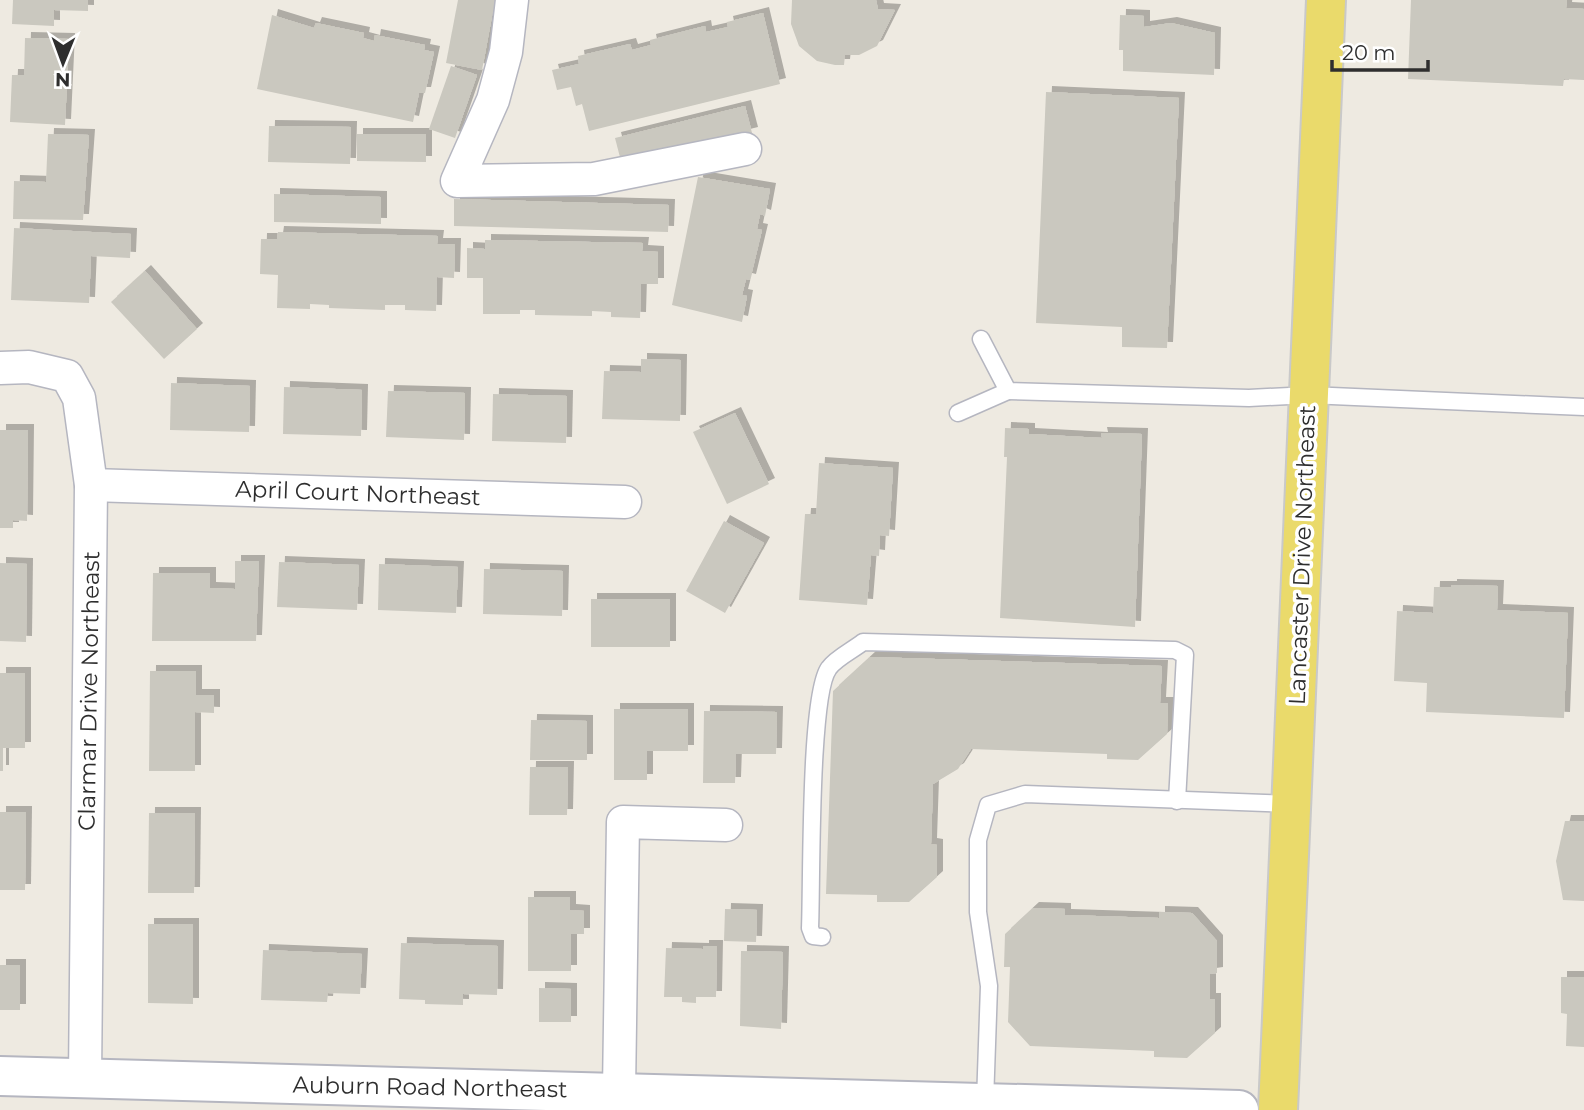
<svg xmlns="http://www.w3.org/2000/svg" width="1584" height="1110" viewBox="0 0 1584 1110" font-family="Montserrat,sans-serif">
  <defs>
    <filter id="shadow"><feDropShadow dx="6" dy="-6" stdDeviation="0" flood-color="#0004"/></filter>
  </defs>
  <rect width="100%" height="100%" fill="#eeeae1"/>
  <g fill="#cac8bf" filter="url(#shadow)">
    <path d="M13 0H88V11L54 10V26L12 24Z"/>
    <path d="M458 0H495L482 70 446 63Z"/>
    <path d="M792 0H876L878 9 895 10 877 46 859 55H845L844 65H835L817 61 799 46 791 24Z"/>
    <path d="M1411 0H1567L1566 8 1584 9V80L1564 79 1563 86 1408 79Z"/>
    <path d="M763 13 780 84 589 131 582 104 576 106 571 87 557 90 552 70 579 64 578 56 630 44 632 50 651 45 650 40 705 26 706 32 728 27 727 22Z"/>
    <path d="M272 15 314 28 316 23 364 33 363 38 374 41 375 35 425 45 424 50 434 52 425 93H419L413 122 257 89Z"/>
    <path d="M1120 15 1144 16V27L1171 23 1215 33 1214 75 1123 71V50H1119Z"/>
    <path d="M25 38 69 39 65 125 10 122 12 75H24Z"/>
    <path d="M451 66 477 75 455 138 429 129Z"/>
    <path d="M1046 92 1179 98 1167 348 1122 347V327L1036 323Z"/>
    <path d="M745 106 752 133 622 165 615 138Z"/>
    <path d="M269 126 351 127 350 164 268 162Z"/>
    <path d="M48 134 89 135 83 220 13 219 14 181 46 182Z"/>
    <path d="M357 134H426V162L357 161Z"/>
    <path d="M698 177 770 189 765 216 760 214 757 229 762 230 750 280 746 279 742 295 747 296 742 322 672 305Z"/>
    <path d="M274 194 381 197V224L274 222Z"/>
    <path d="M454 199 669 205 668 232 454 226Z"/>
    <path d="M14 228 131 234 130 258 91 256 89 303 11 300Z"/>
    <path d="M278 232 438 236 437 244H455L454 278 437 277 436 311 405 310V305H385V310L329 308V305L310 304V309L277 308 278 275 260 274 261 239H277Z"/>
    <path d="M485 240 643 243 642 251 658 252V284H641L640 318 611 317V312L592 311V316L535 315V310H520V314H483V278H467V248L485 249Z"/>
    <path d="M145 271 197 329 164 359 111 302Z"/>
    <path d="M641 359 681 360 680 421 602 419 604 371 641 372Z"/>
    <path d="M171 383 250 386 249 432 170 430Z"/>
    <path d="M284 387 362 390 361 436 283 434Z"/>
    <path d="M388 391 465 393 464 440 386 437Z"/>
    <path d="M493 394 567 396 566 443 492 441Z"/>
    <path d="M735 413 769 484 727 504 693 432Z"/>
    <path d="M1005 428 1029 429V434L1102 438 1101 433 1142 434 1135 627 1000 618 1007 457H1004Z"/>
    <path d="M0 430H28L27 521 13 520V528H0Z"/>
    <path d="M819 463 893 468 889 536 880 535 879 556 871 555 867 605 799 600 805 514H816Z"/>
    <path d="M724 521 764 543 725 613 686 591Z"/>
    <path d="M235 561H259L256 641H152L153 573H210V588L235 589Z"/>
    <path d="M279 562 359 565 357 610 277 607Z"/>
    <path d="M0 563 27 564 26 642 0 641Z"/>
    <path d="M379 564 458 567 456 613 378 610Z"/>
    <path d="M484 569 563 571 562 616 483 614Z"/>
    <path d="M1451 585 1498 586 1497 610 1568 613 1564 718 1426 712 1427 683 1394 681 1397 611 1433 613 1434 587H1451Z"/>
    <rect x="591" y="599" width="79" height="48"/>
    <path d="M870 657 1162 666 1160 703H1168L1167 734 1138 760 1107 759V754L971 749 958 769 933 784 931 844 937 845V877L909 902H877V895L826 894 833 691Z"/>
    <path d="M150 671H196V695H214V713L195 712V771H149Z"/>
    <path d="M0 673H25V748H3V771H0Z"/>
    <path d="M614 709H688V751H647V780H614Z"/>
    <path d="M704 711 777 712 776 754H736L735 783H703Z"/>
    <path d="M531 720 587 721V760H530Z"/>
    <path d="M530 767H568L567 815H529Z"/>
    <path d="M0 812H26L25 890H0Z"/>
    <path d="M149 813H195L194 893H148Z"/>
    <path d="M1565 821H1584V901L1563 900 1556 861Z"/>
    <path d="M528 897H570V910L584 911V934H571V971H528Z"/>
    <path d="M1033 908 1065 909V915L1159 918V912L1192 913 1217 941V973L1210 974V999H1215V1033L1187 1058 1154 1057V1051L1030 1046 1008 1022 1010 967H1004L1005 934Z"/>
    <path d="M725 909 757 910 756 942 724 941Z"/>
    <path d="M148 924H193V1004L148 1003Z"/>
    <path d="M401 943 498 946 497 995 463 994V1005L425 1004V1000L399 999Z"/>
    <path d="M703 946H717L716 997H696V1003L682 1002V997H664L666 948 703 949Z"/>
    <path d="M263 950 362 954 360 994 328 993 327 1002 261 1000Z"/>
    <path d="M741 951 783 952 781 1029 740 1026Z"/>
    <rect x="0" y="965" width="20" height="45"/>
    <path d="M1561 977H1584V1047L1566 1046 1567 1014 1561 1013Z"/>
    <path d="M539 988 571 989V1022H539Z"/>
  </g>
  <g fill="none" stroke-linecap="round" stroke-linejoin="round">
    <defs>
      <g id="service">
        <path d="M981 339 1008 391 1249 398 1309 395 1584 407"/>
        <path d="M958 413 1008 391"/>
        <path d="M822 937 813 936 810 928C812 884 809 694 829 668 836 658 853 650 863 642L1175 650 1185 655 1177 801"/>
        <path d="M985 1102 989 986 978 912V840L988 805 1025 794 1291 804"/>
      </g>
      <g id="minor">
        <path d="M512 0 506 52 493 100 457 181 594 179 745 149"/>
        <path d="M0 368 29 367 67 376 79 398 91 485 85 1078"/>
        <path d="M91 485 625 502"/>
        <path d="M619 1091 623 822 726 825"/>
      </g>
      <path id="tertiary" d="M0 1076 1239 1110"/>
      <path id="primary" d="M1278 1110 1326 0"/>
    </defs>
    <use href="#service" stroke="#b5b6c0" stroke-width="19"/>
    <use href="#minor" stroke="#b5b6c0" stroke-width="35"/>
    <use href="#tertiary" stroke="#b5b6c0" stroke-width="42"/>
    <use href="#primary" stroke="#c9c9c9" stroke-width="42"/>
    <use href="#service" stroke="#fff" stroke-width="16"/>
    <use href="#minor" stroke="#fff" stroke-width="32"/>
    <use href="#tertiary" stroke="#fff" stroke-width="38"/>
    <use href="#primary" stroke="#eada6b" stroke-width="38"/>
  </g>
  <g text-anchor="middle" stroke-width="7" stroke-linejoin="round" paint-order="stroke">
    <g font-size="23" fill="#2e2e2e" stroke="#fff">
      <text transform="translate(358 493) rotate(2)" y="8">April Court Northeast</text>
      <text transform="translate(1302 555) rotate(-88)" y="8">Lancaster Drive Northeast</text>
      <text transform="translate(89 691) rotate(-89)" y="8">Clarmar Drive Northeast</text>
      <text transform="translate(430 1087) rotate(1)" y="8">Auburn Road Northeast</text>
    </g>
  </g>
  <g transform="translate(63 63) rotate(181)" stroke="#ffffff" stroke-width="5" paint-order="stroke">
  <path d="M0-5L12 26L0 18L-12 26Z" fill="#2e2e2e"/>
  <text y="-10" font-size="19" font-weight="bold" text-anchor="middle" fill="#2e2e2e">N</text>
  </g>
  <path d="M1332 60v10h96v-10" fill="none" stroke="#2e2e2e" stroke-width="3.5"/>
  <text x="1342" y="60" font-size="21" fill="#2e2e2e" stroke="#ffffff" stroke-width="5" paint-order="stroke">20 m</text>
</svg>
